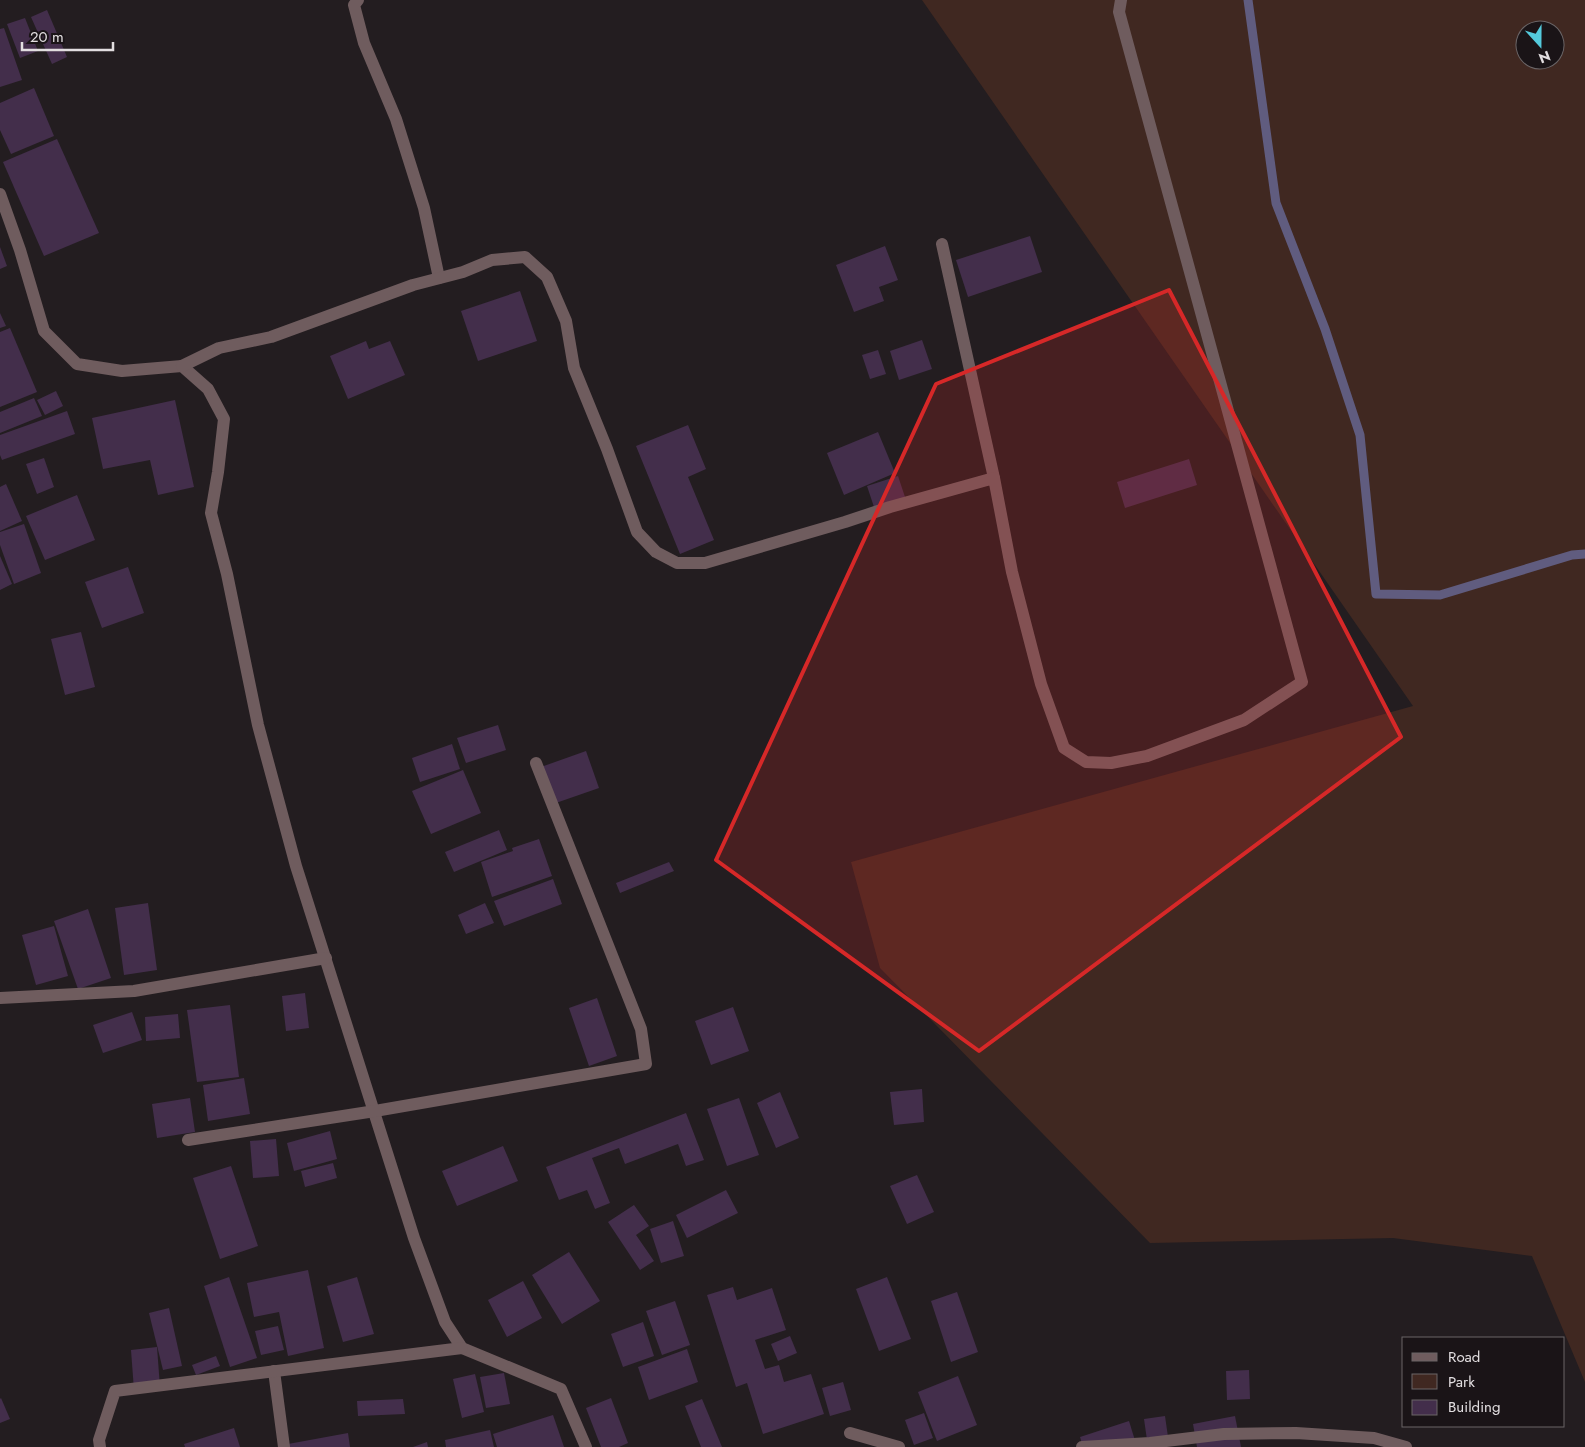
<svg xmlns="http://www.w3.org/2000/svg" width="1585" height="1447" viewBox="0 0 1585 1447" font-family="Jost,sans-serif">
  <rect width="100%" height="100%" fill="#231d20"/>
  <path fill="#402821" fill-rule="evenodd" d="M922 0H1585V1382L1532 1256 1393 1238 1150 1243 880 968 851 862 1413 706ZM1525 30H1555V60H1525Z"/>
  <g fill="none" stroke-linecap="round" stroke-linejoin="round">
    <path stroke="#605c7f" stroke-width="9" d="M1248 0 1276 203 1325 329 1360 435 1376 594 1440 595 1572 555 1585 554"/>
  </g>
  <g fill="#432e4b">
    <path d="M47 10 67 57 52 64 31 17Z"/>
    <path d="M25 18 38 51 20 58 7 24Z"/>
    <path d="M4 28 22 80 0 87V29Z"/>
    <path d="M34 88 54 136 11 154 0 130V103Z"/>
    <path d="M57 139 99 233 44 256 3 162Z"/>
    <path d="M1030 236 1042 272 968 297 956 260Z"/>
    <path d="M885 246 898 280 879 287 884 301 854 312 836 265Z"/>
    <path d="M0 247 7 266 0 269Z"/>
    <path d="M520 291 537 341 478 361 461 311Z"/>
    <path d="M0 313 6 326 0 328Z"/>
    <path d="M10 328 37 392 0 407V332Z"/>
    <path d="M922 340 932 369 899 380 890 351Z"/>
    <path d="M366 341 369 349 390 341 405 375 348 399 330 356Z"/>
    <path d="M878 350 886 374 870 379 862 355Z"/>
    <path d="M56 391 63 406 45 415 37 400Z"/>
    <path d="M34 398 42 416 0 433V412Z"/>
    <path d="M175 400 194 487 158 495 150 460 103 469 92 418Z"/>
    <path d="M67 411 75 434 2 460 0 455V435Z"/>
    <path d="M688 425 706 469 688 477 714 540 680 554 636 446Z"/>
    <path d="M878 432 895 473 844 495 827 453Z"/>
    <path d="M44 458 54 487 37 494 26 464Z"/>
    <path d="M1189 459 1197 485 1125 508 1117 482Z"/>
    <path d="M898 476 907 503 876 513 867 486Z"/>
    <path d="M6 484 22 521 0 531V487Z"/>
    <path d="M77 495 95 540 45 560 26 516Z"/>
    <path d="M24 524 41 573 14 584 0 545V532Z"/>
    <path d="M0 556 12 584 0 590Z"/>
    <path d="M128 567 144 613 102 628 85 582Z"/>
    <path d="M81 632 95 687 65 695 51 639Z"/>
    <path d="M498 725 506 750 466 763 457 738Z"/>
    <path d="M452 744 460 769 420 782 412 758Z"/>
    <path d="M586 751 599 788 553 804 541 767Z"/>
    <path d="M463 770 481 813 431 834 412 791Z"/>
    <path d="M499 830 507 850 454 872 445 852Z"/>
    <path d="M539 839 552 876 492 897 481 862 513 851 512 848Z"/>
    <path d="M669 862 674 871 620 893 616 883Z"/>
    <path d="M553 879 562 904 504 926 494 901Z"/>
    <path d="M148 903 157 970 124 975 115 908Z"/>
    <path d="M485 903 494 923 466 934 458 915Z"/>
    <path d="M88 909 111 978 78 989 54 921Z"/>
    <path d="M54 926 68 976 36 985 22 935Z"/>
    <path d="M305 993 309 1028 286 1031 282 996Z"/>
    <path d="M597 998 617 1056 589 1066 569 1008Z"/>
    <path d="M230 1005 239 1077 197 1082 187 1010Z"/>
    <path d="M733 1007 749 1051 711 1065 695 1021Z"/>
    <path d="M132 1012 142 1040 103 1053 93 1025Z"/>
    <path d="M178 1014 180 1038 146 1041 145 1017Z"/>
    <path d="M244 1078 250 1114 208 1121 203 1085Z"/>
    <path d="M922 1089 924 1122 894 1125 890 1092Z"/>
    <path d="M780 1092 799 1138 776 1148 757 1103Z"/>
    <path d="M190 1098 195 1132 157 1138 152 1104Z"/>
    <path d="M739 1098 759 1155 727 1166 707 1109Z"/>
    <path d="M686 1113 704 1160 686 1166 678 1144 625 1164 619 1148 592 1158 610 1203 595 1209 587 1190 559 1200 546 1167Z"/>
    <path d="M330 1131 337 1159 294 1171 287 1143Z"/>
    <path d="M276 1139 279 1176 253 1178 250 1141Z"/>
    <path d="M503 1146 518 1181 457 1206 442 1171Z"/>
    <path d="M333 1163 337 1178 305 1187 301 1171Z"/>
    <path d="M231 1166 258 1246 220 1259 193 1178Z"/>
    <path d="M917 1175 934 1212 907 1224 890 1186Z"/>
    <path d="M726 1190 738 1213 687 1238 676 1215Z"/>
    <path d="M634 1205 649 1226 636 1235 654 1261 640 1270 608 1222Z"/>
    <path d="M673 1221 684 1256 661 1263 650 1229Z"/>
    <path d="M569 1252 600 1301 562 1324 532 1275Z"/>
    <path d="M308 1270 324 1348 288 1356 279 1312 254 1317 247 1283Z"/>
    <path d="M229 1277 257 1358 230 1367 204 1286Z"/>
    <path d="M357 1277 374 1334 343 1342 327 1286Z"/>
    <path d="M887 1277 911 1339 879 1351 856 1289Z"/>
    <path d="M523 1281 542 1318 507 1337 488 1300Z"/>
    <path d="M733 1287 737 1300 772 1288 786 1330 755 1340 765 1369 779 1365 784 1382 811 1374 824 1414 763 1434 747 1383 736 1387 707 1295Z"/>
    <path d="M957 1292 978 1352 951 1362 931 1301Z"/>
    <path d="M675 1301 690 1345 662 1355 646 1311Z"/>
    <path d="M169 1308 182 1366 163 1370 149 1313Z"/>
    <path d="M643 1322 654 1356 623 1367 611 1334Z"/>
    <path d="M278 1326 284 1350 261 1355 255 1331Z"/>
    <path d="M790 1336 797 1353 778 1361 771 1344Z"/>
    <path d="M157 1347 160 1387 134 1390 131 1350Z"/>
    <path d="M687 1349 698 1382 649 1400 638 1367Z"/>
    <path d="M216 1356 220 1366 196 1375 192 1365Z"/>
    <path d="M1249 1370 1250 1399 1227 1400 1226 1371Z"/>
    <path d="M504 1373 510 1404 486 1408 480 1377Z"/>
    <path d="M475 1374 484 1412 462 1418 453 1379Z"/>
    <path d="M958 1376 977 1425 937 1441 918 1392Z"/>
    <path d="M843 1382 851 1410 830 1416 822 1388Z"/>
    <path d="M1 1398 10 1419 0 1423V1399Z"/>
    <path d="M611 1398 628 1443 619 1447H601L586 1408Z"/>
    <path d="M403 1399 405 1414 358 1416 357 1401Z"/>
    <path d="M702 1399 722 1447H701L685 1406Z"/>
    <path d="M924 1413 933 1438 914 1445 905 1420Z"/>
    <path d="M553 1415 564 1447H497L493 1434Z"/>
    <path d="M1165 1416 1168 1437 1147 1440 1144 1419Z"/>
    <path d="M1235 1416 1241 1447H1197L1193 1424Z"/>
    <path d="M1129 1421 1137 1447H1083L1080 1437Z"/>
    <path d="M234 1428 240 1447H185L184 1444Z"/>
    <path d="M490 1430 494 1447H446L445 1440Z"/>
    <path d="M348 1433 350 1447H289L288 1444Z"/>
    <path d="M427 1442 428 1447H413Z"/>
  </g>
  <g fill="none" stroke-linecap="round" stroke-linejoin="round">
    <g stroke="#6f5c5e" stroke-width="12">
      <path d="M358 0 354 5 364 43 396 119 424 208 439 278"/>
      <path d="M0 194 20 250 44 331 77 364 122 371 182 366 208 389 224 419 218 472 211 513 227 574 258 725 296 866 414 1238 445 1322 462 1348 561 1389 586 1447"/>
      <path d="M942 244 994 478"/>
      <path d="M182 366 219 348 271 337 413 285 463 272 492 260 525 257 547 277 566 321 574 368 607 449 637 532 656 552 677 563H705L845 522 890 507 994 478 1012 572 1041 684 1064 748 1086 762 1111 763 1147 756 1244 720 1302 682 1119 12 1121 0"/>
      <path d="M0 998 134 991 326 958"/>
      <path d="M188 1140 375 1111 646 1064 641 1029 536 763"/>
      <path d="M274 1371 284 1447"/>
      <path d="M850 1433 899 1447"/>
      <path d="M100 1447 99 1440 115 1391 462 1348"/>
      <path d="M1082 1447 1150 1443 1224 1434 1296 1433 1374 1438 1406 1447"/>
    </g>
  </g>
  <path fill="#d62828" fill-opacity="0.2" stroke="#d62828" stroke-width="4" stroke-linejoin="round" d="M1169 290 1401 737 979 1051 716 860 936 384Z"/>
  <rect x="1402" y="1337" width="162" height="90" fill="#1a1417" stroke="#6a6567"/>
  <rect x="1412" y="1353" width="25" height="8" fill="#6f5c5e" stroke="#6a6567"/>
  <text x="1448" y="1362" font-size="15" fill="#e2dee0">Road</text>
  <rect x="1412" y="1374" width="25" height="15" fill="#402821" stroke="#6a6567"/>
  <text x="1448" y="1387" font-size="15" fill="#e2dee0">Park</text>
  <rect x="1412" y="1400" width="25" height="15" fill="#432e4b" stroke="#6a6567"/>
  <text x="1448" y="1412" font-size="15" fill="#e2dee0">Building</text>
  <g transform="translate(1540 45) rotate(159)"><circle r="24" fill="#1a1417" stroke="#6a6567"/>
  <path d="M0-4L9 19L0 12L-9 19Z" fill="#54cadc"/>
  <text y="-8" font-size="14" font-weight="bold" text-anchor="middle" fill="#e2dee0">N</text>
  </g>
  <path d="M22 42v8h91v-8" fill="none" stroke="#e2dee0" stroke-width="2.5"/>
  <text x="30" y="42" font-size="15" fill="#e2dee0" stroke="#1a1417" stroke-width="4" paint-order="stroke">20 m</text>
</svg>
